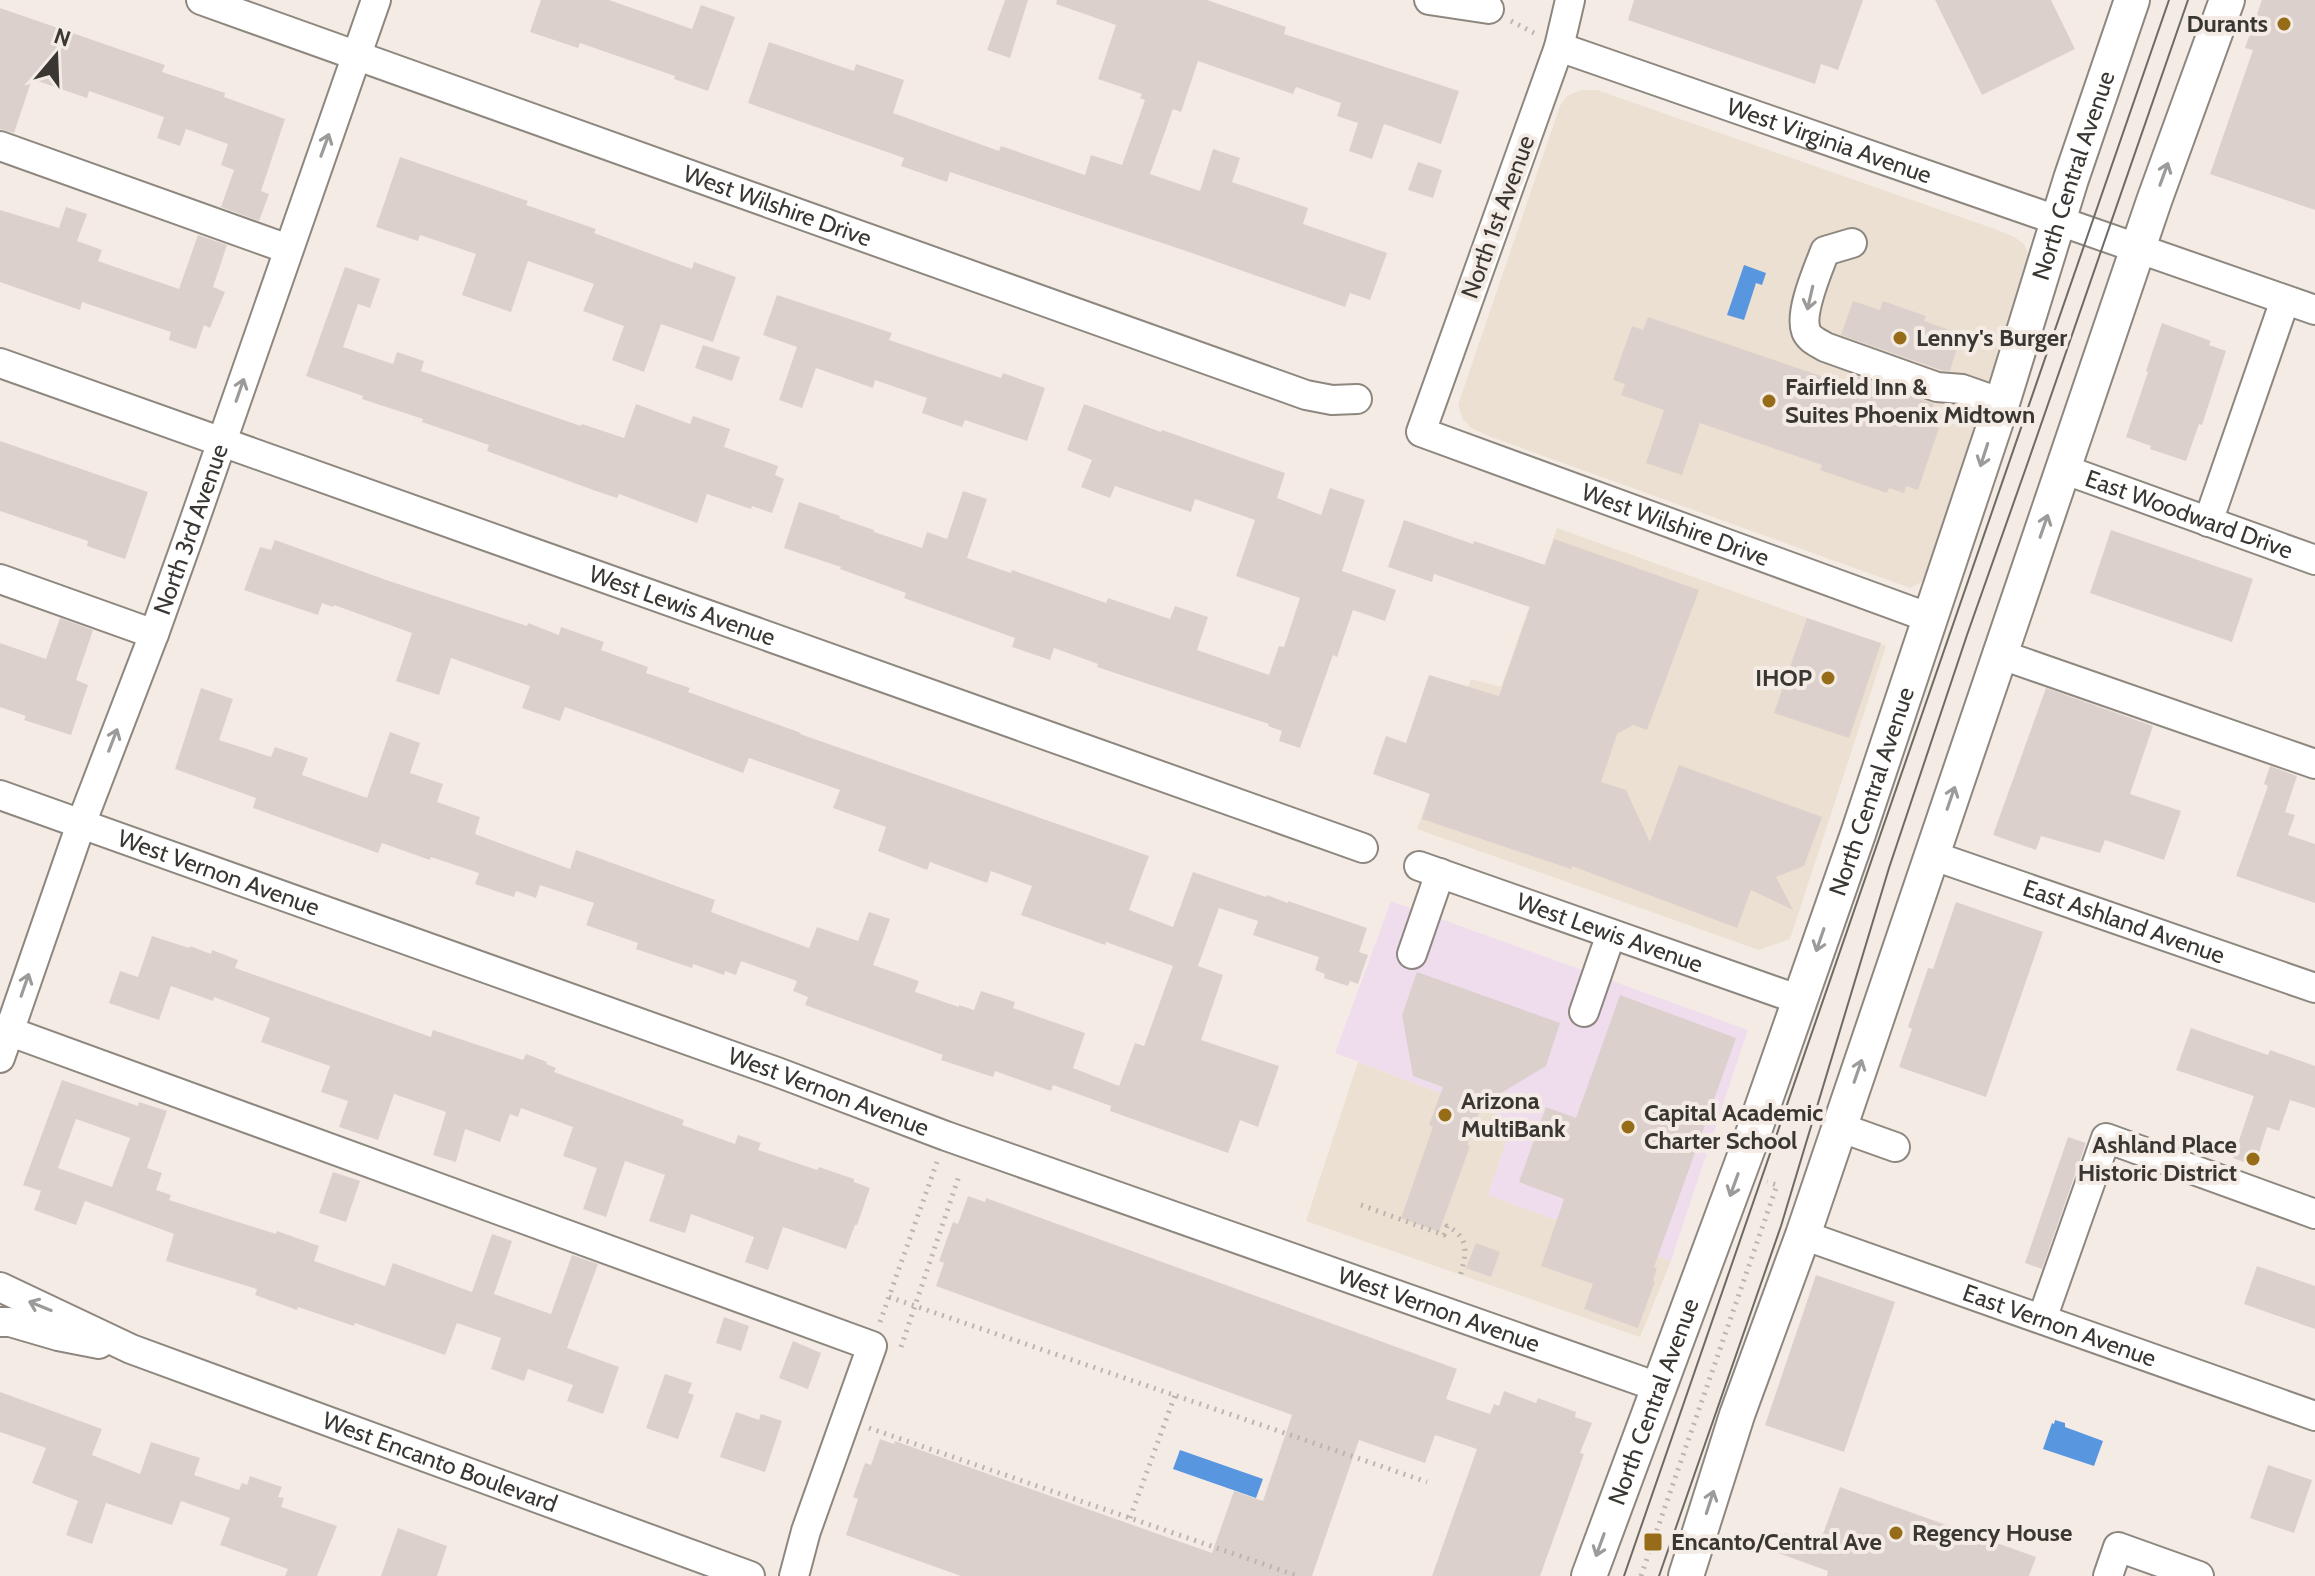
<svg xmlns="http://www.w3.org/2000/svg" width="2315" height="1576" viewBox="0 0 2315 1576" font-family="Cabin,sans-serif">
  <rect width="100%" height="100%" fill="#f4ece4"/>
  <g fill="#ebe0d1">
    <path d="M1581 90H1597L1995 229 2014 237 2024 244 2029 257 1933 576 1910 588 1491 437 1471 428 1463 419 1458 405 1560 106 1567 96Z"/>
    <path d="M1557 528 1886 646 1790 939 1759 950 1417 829 1471 679 1501 687Z"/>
    <path d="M1358 1062 1513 1121 1488 1195 1671 1261 1640 1337 1306 1221Z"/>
  </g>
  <path fill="#efddee" d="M1391 901 1748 1030 1671 1261 1488 1195 1513 1121 1335 1053Z"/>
  <g fill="#5996e0">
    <path d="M1744 265 1766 273 1762 285 1756 283 1744 320 1727 315Z"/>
    <path d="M2055 1420 2065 1423V1427L2103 1441 2094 1466 2043 1449 2052 1423 2054 1424Z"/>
    <path d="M1180 1450 1263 1479 1256 1498 1173 1469Z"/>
  </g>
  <g fill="#dcd0cd" fill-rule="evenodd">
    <path d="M541 0H609L692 29 701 5 735 17 708 91 674 79 675 76 580 43 578 48 530 32Z"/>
    <path d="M1005 0H1028L1010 58 987 50Z"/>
    <path d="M1057 0H1207L1286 27 1284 34 1459 91 1441 144 1384 124 1372 159 1349 151 1358 123 1337 116 1341 103 1296 87 1293 94 1198 61 1181 112 1173 109 1150 174 1200 191 1213 149 1240 158 1232 182 1308 208 1303 224 1387 253 1370 300 1350 293 1345 307 1189 252 950 172 947 182 901 166 904 158 748 103 769 42 854 71 856 64 904 80 893 113 999 151 1001 146 1085 175 1091 155 1122 165 1145 100 1140 98 1142 94 1098 79 1116 25 1056 4Z"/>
    <path d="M1634 0H1863L1838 70 1821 64 1815 84 1628 20Z"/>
    <path d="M1935 0H2051L2075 49 1982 95Z"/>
    <path d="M2262 0H2315V210L2210 174 2253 50 2245 48Z"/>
    <path d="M0 8 165 65 162 72 225 93 224 97 285 119 261 191 269 194 259 221 221 207 234 170 221 165 228 144 186 129 180 146 157 138 164 117 89 91 87 98 32 79 14 133 0 129Z"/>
    <path d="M400 157 528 201 526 205 596 229 594 233 692 269 694 262 736 277 713 342 661 324 644 372 612 360 624 326 583 311 594 284 528 261 511 312 462 295 476 254 420 235 418 241 376 227Z"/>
    <path d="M1418 162 1442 170 1433 198 1408 190Z"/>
    <path d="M66 207 87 214 77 241 102 250 98 261 179 289 198 235 227 245 213 287 225 292 210 328 204 325 196 349 169 340 171 332 82 302 80 310 0 282V210L59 228Z"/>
    <path d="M345 267 380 279 370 308 358 304 343 347 393 364 397 352 424 361 421 371 581 426 582 424 624 438 636 404 690 424 693 416 730 429 724 447 778 466 775 475 784 479 772 513 752 506 751 509 707 494 697 523 619 494 617 498 596 491 487 451 489 445 422 422 423 419 362 399 363 396 306 376Z"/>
    <path d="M777 295 892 333 889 340 1001 378 1003 373 1045 388 1027 441 965 420 962 427 922 413 927 398 875 380 873 388 816 368 802 408 779 400 797 347 763 335Z"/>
    <path d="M1853 301 1880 310 1883 301 1926 316 1924 321 1961 334 1950 371 1941 370 1841 335Z"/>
    <path d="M1648 317 1850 386 1853 375 1934 404 1927 424 1939 428 1918 490 1906 486 1904 493 1889 488 1887 493 1820 470 1822 465 1700 423 1682 475 1646 463 1664 410 1621 395 1625 384 1613 380 1632 326 1643 330Z"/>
    <path d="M2162 323 2211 341 2209 345 2226 351 2202 425 2199 424 2186 461 2150 449 2151 446 2126 437 2148 372 2146 371Z"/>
    <path d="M703 345 740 357 732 381 695 368Z"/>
    <path d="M1084 404 1161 432 1162 430 1285 473 1277 498 1321 515 1330 488 1365 500 1342 571 1396 590 1385 621 1353 610 1337 657 1333 655 1300 748 1279 741 1282 731 1268 726 1269 724 1097 667 1098 664 1054 648 1050 660 1012 647 1015 638 904 598 906 593 840 569 841 567 784 548 799 502 840 516 839 518 874 530V532L922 548 927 532 947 539 963 491 987 499 967 558 1011 573 1012 570 1106 603 1108 598 1170 619 1175 606 1208 617 1197 650 1269 675 1279 646 1284 647 1300 598 1236 576 1255 520 1195 499 1191 512 1115 486 1110 498 1081 487 1092 460 1067 450Z"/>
    <path d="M0 441 148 492 125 559 87 546 88 541 0 511Z"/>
    <path d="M1404 520 1473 544 1474 541 1545 565 1554 539 1699 590 1647 730 1633 725 1617 734 1601 782 1626 790 1650 842 1679 765 1822 817 1804 866 1776 877 1793 910 1751 890 1737 928 1572 866 1571 869 1422 819 1430 794 1373 774 1386 736 1406 743 1429 675 1499 696 1530 607 1434 574 1432 582 1388 567Z"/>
    <path d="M2111 530 2253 579 2232 642 2090 593Z"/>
    <path d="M275 540 389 581 527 626 528 623 559 635 561 627 604 642 601 650 648 667 646 673 690 688 688 692 801 733 800 734 1149 856 1129 910 1173 927 1193 872 1266 897 1267 895 1288 903V901L1367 928 1359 952 1368 955 1358 984 1350 981 1348 986 1324 978 1325 974 1315 970 1319 957 1253 935 1258 921 1219 908 1198 966 1223 975 1201 1040 1279 1066 1258 1127 1240 1120 1228 1153 1110 1111 1111 1106 1053 1085 1051 1091 995 1071 993 1077 941 1060 943 1055 805 1005 808 997 793 991 797 981 741 961 736 975 725 971 724 975 693 964 692 968 636 949 638 943 586 925 594 903 540 885 536 898 516 891 514 897 475 884 479 873 431 857 430 860 382 843 378 853 253 808 256 798 175 769 201 688 233 699 219 740 271 757 275 747 308 758 302 775 367 798 390 732 420 743 410 773 443 784 437 802 480 817 475 834 570 869 576 850 715 900 711 912 809 948 817 927 858 941 869 912 890 919 873 965 919 981 915 992 959 1007V1005L974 1010 981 991 1015 1002 1013 1008 1085 1033 1073 1068 1119 1086 1135 1043 1144 1046 1173 966 1106 942 1105 945 1021 915 1032 886 991 871 987 883 930 862 927 870 878 851 886 827 833 808 840 790 749 758 743 773 646 736 565 707 560 721 522 708 530 686 451 658 439 695 396 681 412 633 334 605 333 607 322 603 318 615 244 590 260 547 271 550Z"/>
    <path d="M60 618 93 630 76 680 88 685 71 735 24 720 26 716 0 707V643L46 659Z"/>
    <path d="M1807 618 1881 643 1849 738 1774 713Z"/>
    <path d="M2046 688 2153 726 2130 794 2181 811 2164 860 2105 840 2100 853 2041 836 2036 850 1993 835Z"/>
    <path d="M2270 766 2297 776 2285 812 2295 815 2288 835 2315 844V903L2236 876 2268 786 2264 784Z"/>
    <path d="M1956 902 2043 932 1986 1097 1899 1067 1912 1029 1908 1027 1928 968 1933 969Z"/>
    <path d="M152 936 189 948 190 946 211 954 212 950 238 960 235 968 431 1037 433 1030 523 1060 526 1054 547 1062 546 1064 556 1068 554 1072 684 1120 682 1125 735 1144 738 1135 761 1143 758 1150 817 1170 819 1167 854 1179V1182L870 1188 857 1225H855L846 1249 783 1227 768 1270 745 1262 754 1237 691 1214 685 1233 649 1221 665 1175 625 1161 606 1217 583 1209 597 1168 563 1156 573 1127 521 1108 518 1117 510 1114 500 1142 465 1129 456 1162 433 1155 446 1112 394 1094 378 1140 339 1127 348 1101 321 1092 330 1066 261 1042 270 1018 214 997 213 1001 171 986 159 1020 109 1003 120 971 138 977Z"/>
    <path d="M1417 972 1560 1023 1546 1066 1486 1102 1483 1101 1467 1145 1470 1146 1439 1232 1401 1218 1433 1127 1429 1125 1443 1087 1413 1076 1402 1015Z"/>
    <path d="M1620 995 1736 1038 1654 1267 1657 1268 1653 1281H1655L1638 1328 1584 1309 1593 1284 1541 1266 1564 1199 1519 1182 1546 1107 1576 1118Z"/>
    <path d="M2191 1028 2268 1055 2270 1050 2315 1066V1108L2290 1100 2279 1131 2267 1127 2255 1166 2233 1158 2254 1096 2176 1070Z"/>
    <path d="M62 1080 138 1106 139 1102 167 1111 147 1168 162 1173 156 1190 171 1195 169 1200 276 1234 277 1231 319 1246 314 1261 385 1286 393 1263 472 1292 492 1234 512 1241 494 1294 551 1314 572 1255 598 1264 567 1348 619 1367 603 1414 567 1401 573 1385 528 1369 524 1381 491 1369 501 1338 457 1323 445 1355 355 1323 354 1326 298 1307 297 1310 255 1295 257 1289 166 1261 174 1234 85 1201 76 1225 34 1210 41 1191 23 1185ZM76 1119 130 1138 112 1187 58 1168Z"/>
    <path d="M2068 1137 2086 1143 2042 1269 2025 1263Z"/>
    <path d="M333 1172 360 1181 346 1222 319 1213Z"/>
    <path d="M968 1196 985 1202 986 1198 1457 1369 1446 1399 1490 1414 1494 1404 1499 1406 1504 1391 1536 1403 1538 1398 1576 1412 1575 1417 1592 1423 1580 1453 1584 1454 1540 1576H1432L1477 1449 1435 1435 1425 1463 1359 1440 1312 1576H961L846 1535 858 1499 853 1497 865 1463 871 1465 880 1439 894 1444 895 1441 1212 1553 1234 1491 1263 1501 1292 1415 936 1286 944 1263 939 1261 953 1222 958 1224Z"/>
    <path d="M1476 1243 1500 1252 1491 1277 1466 1268Z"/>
    <path d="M2257 1266 2315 1286V1329L2244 1304Z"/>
    <path d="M1816 1275 1895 1302 1844 1452 1765 1425Z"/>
    <path d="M724 1317 749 1326 741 1351 716 1343Z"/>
    <path d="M793 1341 821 1353 808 1389 779 1378Z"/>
    <path d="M665 1374 692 1383 688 1393 694 1395 678 1439 646 1428Z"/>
    <path d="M0 1392 102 1429 92 1455 140 1474 151 1442 200 1458 194 1475 239 1490 242 1483 247 1485 250 1476 282 1487 278 1497 284 1498 281 1507 337 1526 317 1576H285L288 1569 220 1545 230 1518 181 1501 172 1525 106 1503 92 1544 66 1535 78 1501 32 1483 46 1448 0 1432Z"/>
    <path d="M736 1412 759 1420 761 1414 782 1421 765 1472 720 1457Z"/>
    <path d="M2268 1465 2312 1480 2294 1533 2250 1518Z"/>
    <path d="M1840 1487 2036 1557 2029 1576H1827L1828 1571 1778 1553 1785 1533 1819 1545Z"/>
    <path d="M398 1528 447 1546 437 1576H381Z"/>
  </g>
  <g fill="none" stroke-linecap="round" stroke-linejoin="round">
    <defs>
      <g id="minor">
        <path id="s1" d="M201 0 1306 395 1332 400 1357 399"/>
        <path d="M1429 0 1489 9"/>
        <path id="s2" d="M1570 0 1559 47 1421 432 1930 618"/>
        <path id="s3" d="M1559 47 2315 310"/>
        <path d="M0 146 288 249"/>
        <path d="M1852 243 1825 251C1818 270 1799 312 1806 331 1809 339 1817 342 1825 347L1937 387 1962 389 2002 403"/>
        <path id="s4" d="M0 363 1363 848"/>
        <path id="s5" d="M2063 469 2315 560"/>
        <path d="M2208 522 2285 300"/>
        <path d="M0 579 154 634"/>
        <path d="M1999 654 2315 764"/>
        <path id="s6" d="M0 795 777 1072 946 1136 1658 1387"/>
        <path id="s7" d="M1931 855 2315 988"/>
        <path id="s8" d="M1419 866 1800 1000"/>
        <path d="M1412 954 1440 873"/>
        <path d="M1584 1012 1611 934"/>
        <path d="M0 1028 872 1346 806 1531 794 1576"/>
        <path id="s9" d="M0 1058 81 824 154 634 189 536 376 0"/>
        <path d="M1839 1127 1895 1147"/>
        <path id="s10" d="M1803 1235 2315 1416"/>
        <path id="s11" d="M0 1287 131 1349 750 1576"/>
        <path d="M2042 1319 2106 1138 2315 1214"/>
        <path d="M0 1322H10L58 1336 99 1344"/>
        <path d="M2108 1576 2118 1547 2199 1576"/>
      </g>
      <g id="major">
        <path id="s12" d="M1589 1576 1753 1134 1858 834 2002 403 2071 179 2132 0"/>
        <path d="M1686 1576 1737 1415 1803 1235 2154 201 2227 0"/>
      </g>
    </defs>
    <use href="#minor" stroke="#8d877f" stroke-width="32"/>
    <use href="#major" stroke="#8d877f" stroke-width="38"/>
    <g stroke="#bcb5af" stroke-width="5" stroke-dasharray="2 6" stroke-linecap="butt">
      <path d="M1511 21 1534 33"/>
      <path d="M1361 1205 1444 1235 1447 1226C1471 1239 1466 1254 1460 1277"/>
      <path d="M889 1297 1427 1482"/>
      <path d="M880 1322 937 1162"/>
      <path d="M901 1347 959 1176"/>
      <path d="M869 1428 1298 1576"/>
      <path d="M1130 1518 1175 1395"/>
      <path d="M1641 1576 1777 1185 1767 1182"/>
    </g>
    <use href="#minor" stroke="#fff" stroke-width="28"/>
    <use href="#major" stroke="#fff" stroke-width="34"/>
    <g stroke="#6e6a65" stroke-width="2">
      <path d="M1624 1576 2169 0"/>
      <path d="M1659 1576 1781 1226 1889 868 1967 635 2028 462 2188 0"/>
    </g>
  </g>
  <defs><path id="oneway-shaft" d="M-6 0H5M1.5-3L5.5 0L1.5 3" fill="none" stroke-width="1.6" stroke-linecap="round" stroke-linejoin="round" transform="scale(2)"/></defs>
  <g stroke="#9c9b99">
    <use href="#oneway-shaft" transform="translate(325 145) rotate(-70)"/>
    <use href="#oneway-shaft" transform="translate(2164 174) rotate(-70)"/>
    <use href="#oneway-shaft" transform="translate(1810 298) rotate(103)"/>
    <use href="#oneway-shaft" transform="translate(240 390) rotate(-71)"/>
    <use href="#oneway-shaft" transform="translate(1984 455) rotate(108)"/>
    <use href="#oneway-shaft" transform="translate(2044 526) rotate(-71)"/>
    <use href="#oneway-shaft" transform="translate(113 740) rotate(-69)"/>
    <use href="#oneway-shaft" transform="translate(1951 798) rotate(-71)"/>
    <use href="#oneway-shaft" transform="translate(1820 940) rotate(109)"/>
    <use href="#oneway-shaft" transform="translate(25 985) rotate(-71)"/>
    <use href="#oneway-shaft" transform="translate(1858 1071) rotate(-71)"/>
    <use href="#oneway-shaft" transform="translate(1734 1185) rotate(110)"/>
    <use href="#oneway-shaft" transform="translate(40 1306) rotate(-158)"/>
    <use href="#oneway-shaft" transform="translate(1710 1502) rotate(-72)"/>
    <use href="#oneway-shaft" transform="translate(1600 1545) rotate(110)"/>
  </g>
  <g fill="#966c18" stroke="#f4ece4" stroke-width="3">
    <circle cx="2284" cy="24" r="8"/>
    <circle cx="1900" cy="338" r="8"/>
    <circle cx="1769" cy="401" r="8"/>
    <circle cx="1828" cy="678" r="8"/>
    <circle cx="1445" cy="1115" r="8"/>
    <circle cx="1628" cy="1127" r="8"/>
    <circle cx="2253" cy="1159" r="8"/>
    <circle cx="1896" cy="1533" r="8"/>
    <rect x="1643" y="1532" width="20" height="20" rx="4"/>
  </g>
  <g text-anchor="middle" stroke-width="8" stroke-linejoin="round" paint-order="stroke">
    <g font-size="24" font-weight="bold" fill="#3a3733" stroke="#f4ece4" text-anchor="start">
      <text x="2268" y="32" text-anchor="end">Durants</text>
      <text x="1916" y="346">Lenny's Burger</text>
      <text x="1785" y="395">Fairfield Inn &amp;<tspan x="1785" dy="28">Suites Phoenix Midtown</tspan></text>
      <text x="1812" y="686" text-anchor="end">IHOP</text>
      <text x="1461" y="1109">Arizona<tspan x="1461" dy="28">MultiBank</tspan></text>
      <text x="1644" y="1121">Capital Academic<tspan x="1644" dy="28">Charter School</tspan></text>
      <text x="2237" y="1153" text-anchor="end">Ashland Place<tspan x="2237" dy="28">Historic District</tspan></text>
      <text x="1912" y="1541">Regency House</text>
      <text x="1671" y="1550">Encanto/Central Ave</text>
    </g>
    <g font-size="24" fill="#3a3733" stroke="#f4ece4">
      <text dy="8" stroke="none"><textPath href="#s3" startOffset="286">West Virginia Avenue</textPath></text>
      <text dy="8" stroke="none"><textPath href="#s12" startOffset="1482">North Central Avenue</textPath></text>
      <text dy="8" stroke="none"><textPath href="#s1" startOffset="612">West Wilshire Drive</textPath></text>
      <text transform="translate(1498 217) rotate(-70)" y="8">North 1st Avenue</text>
      <text dy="8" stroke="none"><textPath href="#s5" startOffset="134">East Woodward Drive</textPath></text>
      <text dy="8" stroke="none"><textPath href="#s2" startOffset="728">West Wilshire Drive</textPath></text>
      <text dy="8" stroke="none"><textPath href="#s9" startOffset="562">North 3rd Avenue</textPath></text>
      <text dy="8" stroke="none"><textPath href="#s4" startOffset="724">West Lewis Avenue</textPath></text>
      <text dy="8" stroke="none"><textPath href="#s12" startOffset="834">North Central Avenue</textPath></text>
      <text dy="8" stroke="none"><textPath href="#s6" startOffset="232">West Vernon Avenue</textPath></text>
      <text dy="8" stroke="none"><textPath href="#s7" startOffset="204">East Ashland Avenue</textPath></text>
      <text dy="8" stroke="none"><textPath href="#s8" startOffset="202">West Lewis Avenue</textPath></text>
      <text dy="8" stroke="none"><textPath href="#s6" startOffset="880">West Vernon Avenue</textPath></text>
      <text dy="8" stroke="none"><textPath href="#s6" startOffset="1528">West Vernon Avenue</textPath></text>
      <text dy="8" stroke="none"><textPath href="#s10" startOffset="272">East Vernon Avenue</textPath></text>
      <text dy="8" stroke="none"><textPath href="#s12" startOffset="186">North Central Avenue</textPath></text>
      <text dy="8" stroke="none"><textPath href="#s11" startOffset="474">West Encanto Boulevard</textPath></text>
    </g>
  </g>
  <g transform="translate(56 56) rotate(19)" stroke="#f4ece4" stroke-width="6" paint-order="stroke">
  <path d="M0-6L14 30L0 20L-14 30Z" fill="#3a3733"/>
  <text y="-12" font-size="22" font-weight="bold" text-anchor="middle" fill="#3a3733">N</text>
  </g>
</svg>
